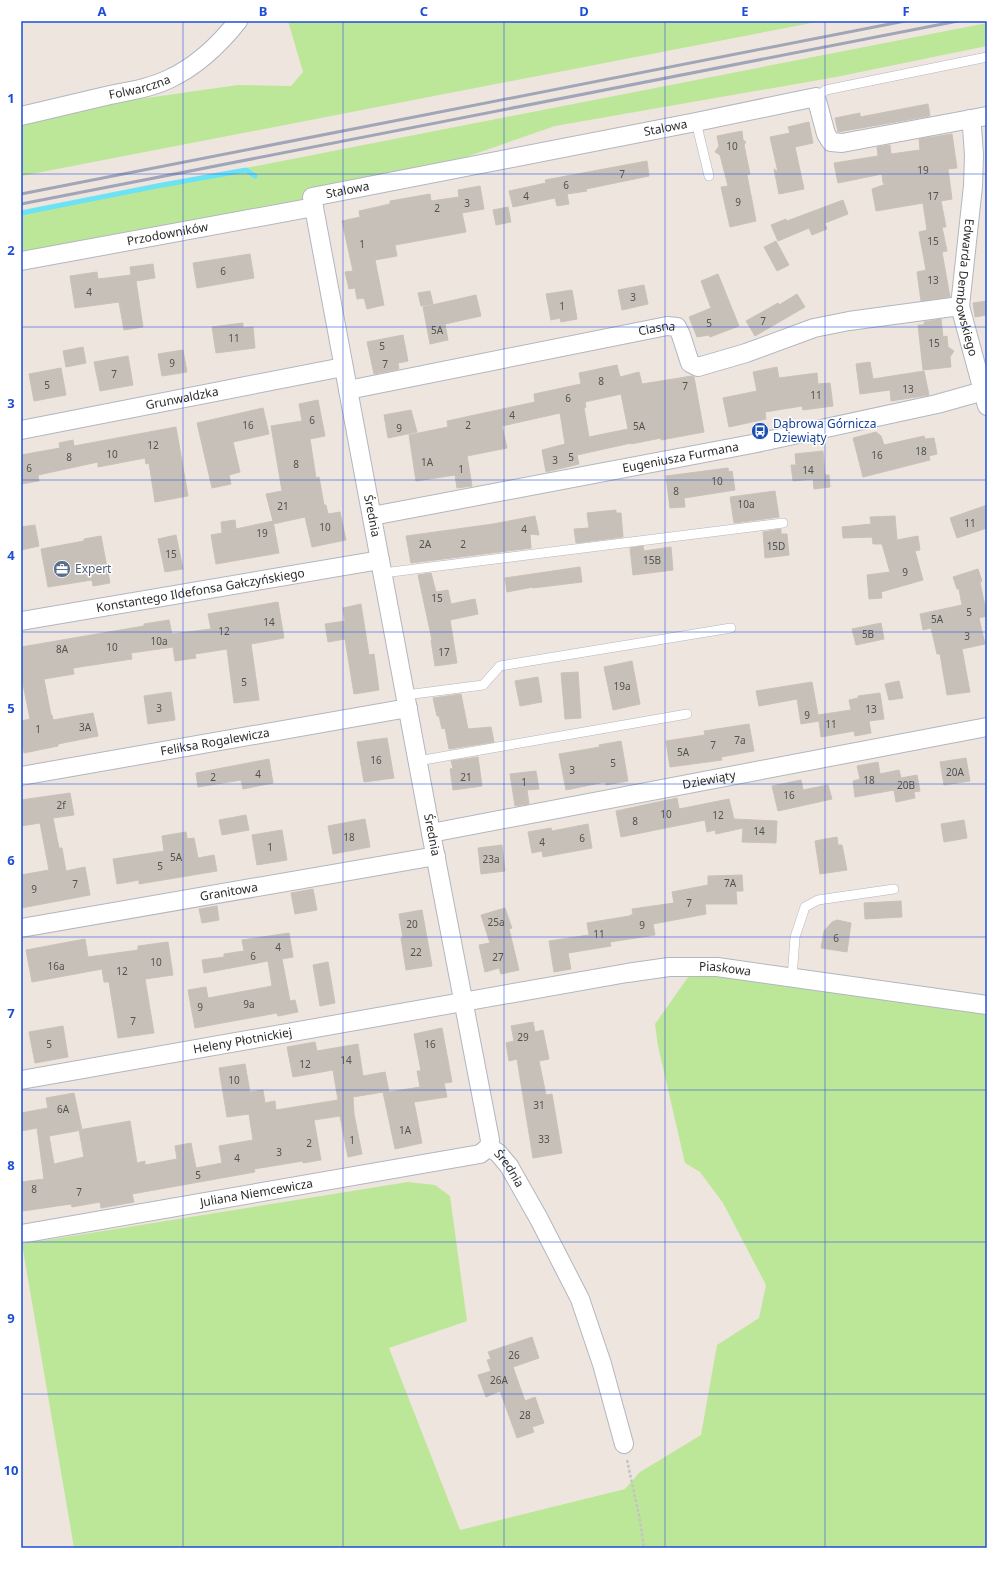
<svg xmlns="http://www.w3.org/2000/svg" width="1008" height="1569" viewBox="0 0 1008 1569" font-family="'Noto Sans',sans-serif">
  <rect width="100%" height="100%" fill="#eee5de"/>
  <g fill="#bde798">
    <path d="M288 21H822L21 176V124L97 105 238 85 291 86 303 72Z"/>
    <path d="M987 23V46L836 77 555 126 466 157 368 182 308 190 297 207 21 256V212Z"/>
    <path d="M691 973 767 981 987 1012V1548H74L22 1244 408 1182 435 1185 450 1196 467 1321 389 1348 460 1530 625 1489 640 1472 701 1435 717 1345 759 1318 766 1285 723 1203 700 1172 685 1163 658 1046 655 1024Z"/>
  </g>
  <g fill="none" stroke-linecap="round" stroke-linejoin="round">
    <path stroke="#6ce3f5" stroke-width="5" d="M21 213 157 186 246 170 255 176"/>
  </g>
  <g fill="#c6c0b9" stroke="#cac1b7" fill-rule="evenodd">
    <path d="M928 104 930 116 838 132 835 118 860 113V117Z"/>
    <path d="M809 122 813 143 795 147 804 189 779 194 774 169 778 172 770 137 790 133 788 127Z"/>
    <path d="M742 131 743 140 746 142 744 145 750 174 747 175 756 221 730 227 721 187 728 186 720 155 715 152 719 146 717 136Z"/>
    <path d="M952 134 957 168 948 169 952 199 941 201 946 227H942L947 251 942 252 950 297 921 301 917 272 926 270 919 232 927 230 923 203 876 211 872 189 886 184 883 183 882 174 838 183 834 163 878 156 877 147 890 145 891 154 920 150 919 139Z"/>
    <path d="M647 161 649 176 586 189 587 191 567 194 569 204 557 206 555 198 513 207 509 191 546 183 545 180Z"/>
    <path d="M480 186 484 209 462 213 466 232 395 245 397 256 375 260 384 305 367 309 364 298 357 299 355 288 349 289 345 272 353 271 342 221 360 217 359 211 390 204V201L430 194 431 201 459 197 458 190Z"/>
    <path d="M843 200 848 214 825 223 827 229 812 235 809 228 778 241 771 225 786 219 787 221Z"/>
    <path d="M508 207 511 222 496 225 493 210Z"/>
    <path d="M776 241 789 265 777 271 764 247Z"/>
    <path d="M250 254 254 278 197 288 193 263Z"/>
    <path d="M153 264 155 278 136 281 143 327 124 330 119 302 75 308 70 276 97 272 98 279 131 275 130 267Z"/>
    <path d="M718 274 739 326 710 337 709 335 697 337 689 317 711 308 701 281Z"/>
    <path d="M644 285 648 304 622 310 618 290Z"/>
    <path d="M572 290 577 319 561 322 560 318 551 320 546 294Z"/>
    <path d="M430 291 433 304 421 306 418 293Z"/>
    <path d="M797 294 805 307 755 336 746 321 778 303 779 305Z"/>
    <path d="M476 295 481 316 445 324 448 340 430 344 423 307Z"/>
    <path d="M987 301V315L975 317 973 303Z"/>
    <path d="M941 319 943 337 947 336 948 347 954 351 950 357 951 367 923 370 918 325H924V322Z"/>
    <path d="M243 323V328L253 327 255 348 216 353 212 327Z"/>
    <path d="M403 335 408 361 398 363 399 369 374 374 367 342Z"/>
    <path d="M83 347 86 363 66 367 63 351Z"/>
    <path d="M183 350 187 372 162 376 158 354Z"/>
    <path d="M128 356 133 385 100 391 94 362Z"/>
    <path d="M870 362 873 379 924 371 929 395 891 401 890 390 860 394 856 364Z"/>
    <path d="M617 365 620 377 639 372 642 384 692 376 694 377 704 432 661 440V438L631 444V443L577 455 579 464 546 472 542 450 565 444 560 413 502 426 507 448 467 456 472 486 457 488 455 475 416 481 409 435 448 427 447 421 535 402 534 394 581 384 579 373ZM621 394 628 429 589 437 584 408 586 407 585 402Z"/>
    <path d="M777 367 779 378 817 373 818 384 830 383 833 406 803 410 802 406 765 412 766 419 729 427 723 398 757 391 753 372Z"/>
    <path d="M61 368 66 395 34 401 29 374Z"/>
    <path d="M318 400 325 436 310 439 316 478 319 477 324 505H326L328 514 340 512 346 540 312 547 305 517 273 524V521L279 553 216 564 211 535 222 533 221 522 235 520 236 529 273 521 266 494 282 491 271 426 302 421 299 404Z"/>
    <path d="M263 408 269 434 233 442 240 472 229 475 231 484 212 488 197 423Z"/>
    <path d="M411 410 417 432 388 438 384 415Z"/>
    <path d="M176 427 188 496 155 502 149 463 146 464 145 458 98 467V462L38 475 39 481 21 484V455L60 448 59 443 73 440 74 446Z"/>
    <path d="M876 432 881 436 884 445 924 436 925 439 934 438 937 454 929 456 930 460 863 477 853 438Z"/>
    <path d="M823 451 825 475H829L830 487 814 489 813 479 793 481 791 465H796L795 454Z"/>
    <path d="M728 468 729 472 732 471 735 490 684 498 685 507 670 508 666 476Z"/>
    <path d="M775 491 779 517 734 523 730 497Z"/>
    <path d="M987 505V528L957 538 950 518Z"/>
    <path d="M616 510V513H621L623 537 576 543 574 529 589 528 587 513Z"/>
    <path d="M535 516 539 535 530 534 531 548 411 563 406 536 493 524Z"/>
    <path d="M895 516 897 540 918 536 920 550 915 551 923 580 881 592 882 598 869 599 867 575 890 572 882 544H873L872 537 843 538 842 527 871 524 870 517Z"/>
    <path d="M35 525 39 546 21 550V527Z"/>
    <path d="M781 529V534H787L789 555 765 558 763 532Z"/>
    <path d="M176 535 183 569 165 572 158 539Z"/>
    <path d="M101 536 110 583 93 586 92 580 48 587 41 549 84 541V539Z"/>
    <path d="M643 546 644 551 671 547 673 570 633 575 630 548Z"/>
    <path d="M580 567 582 582 533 588V587L507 592 505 578Z"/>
    <path d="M978 569 982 581 980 582 987 616 979 618 985 644 962 649 970 692 947 695 940 654H937L931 628 923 630 920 614 962 605 959 589H957L953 577Z"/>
    <path d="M431 573 436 592 448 590 451 604 475 599 478 614 450 620 457 663 435 666 431 640H432L418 575Z"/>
    <path d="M278 602 284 638 251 644 259 700 234 703 227 649 195 654 196 658 175 661 173 647 131 653 132 659 73 668 74 674 44 679 51 715H52L53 720 93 713 98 736 58 744V746L24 753 21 738V721L30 719 23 684H21V647L144 626V624L169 620 172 634 211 629 208 614Z"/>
    <path d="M361 604 369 655 374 654 379 690 354 694 345 639 328 642 325 624 345 621 343 608Z"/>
    <path d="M881 623 884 639 856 645 852 629Z"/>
    <path d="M632 661 640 704 613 710 604 667Z"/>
    <path d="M578 672 581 718 565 719 561 673Z"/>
    <path d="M538 677 542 702 520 706 515 681Z"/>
    <path d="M899 681 903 698 889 700 885 684Z"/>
    <path d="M812 682 818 715 851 710 849 700 858 698V696L880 693 884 719 869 721 871 733 855 736 854 731 821 737 819 721 801 724 797 699 759 706 756 691Z"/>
    <path d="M171 692 175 720 148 724 144 696Z"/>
    <path d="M461 694 468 729 491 727 494 742 449 749 445 728 442 729 439 716H437L433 698Z"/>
    <path d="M749 724 754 751 721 757 722 760 670 767 666 741 705 735 704 731Z"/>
    <path d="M387 738 394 778 364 782 357 742Z"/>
    <path d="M621 741 628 781 606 785 605 782 566 790 559 754 600 747 599 745Z"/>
    <path d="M478 757 482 786 453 790 450 769 453 768 451 761Z"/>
    <path d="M966 758 970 781 944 785 940 762Z"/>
    <path d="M269 759 273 783 243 789 241 780 198 787 196 773Z"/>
    <path d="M878 762 880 774 899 770 901 778 917 775 920 791 914 792 915 798 896 802 894 790 855 797 853 781 860 779 857 766Z"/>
    <path d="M536 771 539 789 527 790 529 804 515 806 510 774Z"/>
    <path d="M801 780 803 790 828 785 832 799 778 811 772 786Z"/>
    <path d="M70 793 74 815 53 818 59 848H62L66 871 85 867 90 895 21 908V875L49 870 40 823 21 826V800Z"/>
    <path d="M677 798 679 809 729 799 734 819 777 821 776 843 742 842 743 828 716 834 715 830 707 832 705 820 621 837 616 811Z"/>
    <path d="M246 815 249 830 222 835 219 820Z"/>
    <path d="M365 819 370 847 333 854 328 826Z"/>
    <path d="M964 820 967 838 944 842 941 824Z"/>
    <path d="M588 824 592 848 543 857 542 851 532 853 528 832 551 828 552 831Z"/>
    <path d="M282 830 287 860 257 865 252 835Z"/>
    <path d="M186 832 187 839 194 838 198 858 214 855 217 871 139 884V880L117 884 113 859 164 851 162 836Z"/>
    <path d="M837 837 838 845H842L847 870 820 874 815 841Z"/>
    <path d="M502 845 505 871 481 874 478 848Z"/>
    <path d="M742 875 743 891H736L737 904H705L706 914 653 924 655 935 610 942 611 946 568 953 571 969 554 972 549 941 589 935 587 923 629 916 633 914 632 909 674 903 672 892 708 885V876Z"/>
    <path d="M313 889 317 910 295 914 291 893Z"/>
    <path d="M901 901 902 917 865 919 864 903Z"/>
    <path d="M217 906 219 920 202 923 199 909Z"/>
    <path d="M505 908 512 928 509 929 519 970 501 974 499 968 485 972 479 945 490 943 481 915Z"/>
    <path d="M422 910 432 966 406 970 401 938H403L399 914Z"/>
    <path d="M837 920 851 923 847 952 821 948 824 931 832 922Z"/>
    <path d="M289 933 293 957 282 959 290 1001 295 1000 298 1012 278 1016 277 1013 195 1028 188 990 206 987 208 998 272 986 268 961 204 973 202 960 224 957V954L244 951 242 940Z"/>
    <path d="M85 939 88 957 138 950V946L168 942 173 975 145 979 154 1033 118 1038 109 982H104L102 969 32 982 26 950Z"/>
    <path d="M328 962 335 1003 320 1006 313 965Z"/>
    <path d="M533 1022 535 1032 543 1030 549 1059 539 1061 546 1095 552 1094 562 1153 533 1158 517 1059 509 1061 506 1043 514 1041 511 1026Z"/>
    <path d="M63 1026 68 1057 35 1063 29 1032Z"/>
    <path d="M442 1028 452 1082 444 1083 447 1097 414 1102 422 1143 395 1149 383 1092 353 1097 354 1114 362 1154 348 1157 340 1116 314 1120 321 1160 303 1163V1161L254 1169 255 1172 132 1194 134 1202 101 1208 100 1202 72 1207 71 1204 23 1211 21 1182 44 1179 37 1128 21 1131V1113L48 1108 46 1098 74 1093 82 1130 49 1136 54 1164 84 1157 79 1130 130 1121 137 1163 145 1161V1165L177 1159 175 1146 191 1143 196 1168 222 1163 219 1146 253 1140 249 1114 227 1117 219 1068 245 1064 250 1092 263 1090 265 1103 275 1101 276 1110 338 1100 333 1070 293 1077 287 1047 315 1042 317 1051 358 1044 363 1076 385 1072 389 1092 420 1087 417 1071H421L414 1034Z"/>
    <path d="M532 1337 539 1358 513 1367 525 1401 535 1397 544 1423 532 1427 534 1432 517 1438 500 1391 486 1397 478 1375 491 1371 487 1360 491 1359 488 1352Z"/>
  </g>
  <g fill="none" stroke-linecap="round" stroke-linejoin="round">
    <defs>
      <g id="service">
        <path d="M816 97 826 90 987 57"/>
        <path d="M696 122 709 176"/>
        <path d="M383 573 783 523"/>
        <path d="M406 695 483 685 500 666 731 628"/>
        <path d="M418 761 687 714"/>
        <path d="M792 978 795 937 805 907 818 900 894 889"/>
      </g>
      <g id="minor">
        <path id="s1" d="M21 116C51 109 80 102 110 95 130 91 150 88 169 79 197 66 219 45 238 21"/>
        <path id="s2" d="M970 119 972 127 974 155 973 186 960 306 987 406"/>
        <path id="s3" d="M21 261 314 207"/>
        <path id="s4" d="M348 390 667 326 677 327 681 335 690 363 698 367 746 353 814 328 849 321 960 306"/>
        <path id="s5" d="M21 430 343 367"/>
        <path id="s6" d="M372 516 752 444 937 404 987 390"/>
        <path id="s7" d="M21 621 380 560"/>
        <path id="s8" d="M21 776 408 708"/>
        <path id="s9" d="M431 833 987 727"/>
        <path id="s10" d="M21 928 436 856"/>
        <path id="s11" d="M21 1080 627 973 669 967H717L987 1005"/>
        <path id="s12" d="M489 1147 490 1140 431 833 312 197 696 122 816 97 826 134 831 142 842 143 987 116"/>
        <path id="s13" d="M489 1147 498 1153 509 1166 539 1219 580 1299 602 1364 624 1444"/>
        <path id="s14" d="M21 1234 480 1154 489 1147"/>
      </g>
    </defs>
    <use href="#service" stroke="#b2b6c0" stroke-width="10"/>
    <use href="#minor" stroke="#b2b6c0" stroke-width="20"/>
    <path stroke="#c4c4c4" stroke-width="2.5" stroke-dasharray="3 2" stroke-linecap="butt" d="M627 1460 640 1520 644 1548"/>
    <use href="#service" stroke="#fff" stroke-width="9"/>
    <use href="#minor" stroke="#fff" stroke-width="18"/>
    <g stroke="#a0a6b7" stroke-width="3">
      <path d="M21 194 905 21"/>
      <path d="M21 204 958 21"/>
    </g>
  </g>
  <path fill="none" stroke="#1d4ed8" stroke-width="1" stroke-opacity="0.55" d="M183 21V1548M343 21V1548M504 21V1548M665 21V1548M825 21V1548M21 174H987M21 327H987M21 480H987M21 632H987M21 784H987M21 937H987M21 1090H987M21 1242H987M21 1394H987"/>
  <defs>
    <symbol id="bus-disc" viewBox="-11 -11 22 22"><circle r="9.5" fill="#1a4fb4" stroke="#fff"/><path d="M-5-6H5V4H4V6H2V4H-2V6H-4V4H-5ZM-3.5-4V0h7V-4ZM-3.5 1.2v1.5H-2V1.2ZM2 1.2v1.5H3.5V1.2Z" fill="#fff"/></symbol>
    <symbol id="office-disc" viewBox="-11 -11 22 22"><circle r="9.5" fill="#5c6f8a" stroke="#fff"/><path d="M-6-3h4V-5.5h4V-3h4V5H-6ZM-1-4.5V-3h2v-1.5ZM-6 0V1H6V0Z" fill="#fff"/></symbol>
  </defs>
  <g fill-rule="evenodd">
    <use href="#bus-disc" x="750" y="421" width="20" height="20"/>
    <use href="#office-disc" x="52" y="559" width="20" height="20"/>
  </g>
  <g text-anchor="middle" stroke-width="3" stroke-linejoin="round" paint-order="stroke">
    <g font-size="10" fill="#52514f">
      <text x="732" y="150">10</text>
      <text x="923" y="174">19</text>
      <text x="622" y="178">7</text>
      <text x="566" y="189">6</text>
      <text x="526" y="200">4</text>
      <text x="933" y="200">17</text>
      <text x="738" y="206">9</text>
      <text x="467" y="207">3</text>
      <text x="437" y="212">2</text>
      <text x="933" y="245">15</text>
      <text x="362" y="248">1</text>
      <text x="223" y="275">6</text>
      <text x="933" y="284">13</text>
      <text x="89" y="296">4</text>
      <text x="633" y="301">3</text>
      <text x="562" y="310">1</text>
      <text x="763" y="325">7</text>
      <text x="709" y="327">5</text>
      <text x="437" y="334">5A</text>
      <text x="234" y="342">11</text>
      <text x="934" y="347">15</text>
      <text x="382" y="350">5</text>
      <text x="172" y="367">9</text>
      <text x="385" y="368">7</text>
      <text x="114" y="378">7</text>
      <text x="601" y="385">8</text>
      <text x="47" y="389">5</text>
      <text x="685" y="390">7</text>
      <text x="908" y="393">13</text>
      <text x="816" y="399">11</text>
      <text x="568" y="402">6</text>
      <text x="512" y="419">4</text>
      <text x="312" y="424">6</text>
      <text x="248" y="429">16</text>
      <text x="468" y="429">2</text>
      <text x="639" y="430">5A</text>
      <text x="399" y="432">9</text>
      <text x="153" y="449">12</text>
      <text x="921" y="455">18</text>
      <text x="112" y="458">10</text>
      <text x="877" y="459">16</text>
      <text x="69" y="461">8</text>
      <text x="571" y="461">5</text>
      <text x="555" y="464">3</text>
      <text x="427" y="466">1A</text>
      <text x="296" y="468">8</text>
      <text x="29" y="472">6</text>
      <text x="461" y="473">1</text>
      <text x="808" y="474">14</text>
      <text x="717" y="485">10</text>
      <text x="676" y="495">8</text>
      <text x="746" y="508">10a</text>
      <text x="283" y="510">21</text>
      <text x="970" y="527">11</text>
      <text x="325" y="531">10</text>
      <text x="524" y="533">4</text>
      <text x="262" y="537">19</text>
      <text x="425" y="548">2A</text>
      <text x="463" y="548">2</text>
      <text x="776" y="550">15D</text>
      <text x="171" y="558">15</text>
      <text x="652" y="564">15B</text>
      <text x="905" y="576">9</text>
      <text x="437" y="602">15</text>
      <text x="969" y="616">5</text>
      <text x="937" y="623">5A</text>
      <text x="269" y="626">14</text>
      <text x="224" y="635">12</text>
      <text x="868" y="638">5B</text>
      <text x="967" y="640">3</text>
      <text x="159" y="645">10a</text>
      <text x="112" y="651">10</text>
      <text x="62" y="653">8A</text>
      <text x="444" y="656">17</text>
      <text x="244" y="686">5</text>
      <text x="622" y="690">19a</text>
      <text x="159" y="712">3</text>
      <text x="871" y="713">13</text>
      <text x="807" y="719">9</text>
      <text x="831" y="728">11</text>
      <text x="85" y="731">3A</text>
      <text x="38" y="733">1</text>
      <text x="740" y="744">7a</text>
      <text x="713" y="749">7</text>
      <text x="683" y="756">5A</text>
      <text x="376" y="764">16</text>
      <text x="613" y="767">5</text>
      <text x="572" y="774">3</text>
      <text x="955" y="776">20A</text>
      <text x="258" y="778">4</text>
      <text x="213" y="781">2</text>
      <text x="466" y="781">21</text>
      <text x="869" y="784">18</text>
      <text x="524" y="786">1</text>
      <text x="906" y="789">20B</text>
      <text x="789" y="799">16</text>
      <text x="61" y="809">2f</text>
      <text x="666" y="818">10</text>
      <text x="718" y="819">12</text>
      <text x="635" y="825">8</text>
      <text x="759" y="835">14</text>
      <text x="349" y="841">18</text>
      <text x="582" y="842">6</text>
      <text x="542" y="846">4</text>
      <text x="270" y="851">1</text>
      <text x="176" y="861">5A</text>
      <text x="491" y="863">23a</text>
      <text x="160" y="870">5</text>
      <text x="730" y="887">7A</text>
      <text x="75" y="888">7</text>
      <text x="34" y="893">9</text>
      <text x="689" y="907">7</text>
      <text x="496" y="926">25a</text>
      <text x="412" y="928">20</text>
      <text x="642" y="929">9</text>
      <text x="599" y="938">11</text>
      <text x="836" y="942">6</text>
      <text x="278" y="951">4</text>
      <text x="416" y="956">22</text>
      <text x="253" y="960">6</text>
      <text x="498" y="961">27</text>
      <text x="156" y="966">10</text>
      <text x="56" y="970">16a</text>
      <text x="122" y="975">12</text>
      <text x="249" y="1008">9a</text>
      <text x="200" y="1011">9</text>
      <text x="133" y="1025">7</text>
      <text x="523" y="1041">29</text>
      <text x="49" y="1048">5</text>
      <text x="430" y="1048">16</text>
      <text x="346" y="1064">14</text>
      <text x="305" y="1068">12</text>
      <text x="234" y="1084">10</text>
      <text x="539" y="1109">31</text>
      <text x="63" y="1113">6A</text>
      <text x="405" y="1134">1A</text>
      <text x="544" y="1143">33</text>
      <text x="352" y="1144">1</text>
      <text x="309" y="1147">2</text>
      <text x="279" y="1156">3</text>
      <text x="237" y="1162">4</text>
      <text x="198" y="1179">5</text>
      <text x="34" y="1193">8</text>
      <text x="79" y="1196">7</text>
      <text x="514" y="1359">26</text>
      <text x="499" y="1384">26A</text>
      <text x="525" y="1419">28</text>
    </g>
    <g font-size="12" fill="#2c2c2c" stroke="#fff">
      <text dy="4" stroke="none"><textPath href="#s1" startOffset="122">Folwarczna</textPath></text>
      <text dy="4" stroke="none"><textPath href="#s12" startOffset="1327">Stalowa</textPath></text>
      <text dy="4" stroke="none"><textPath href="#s12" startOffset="1003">Stalowa</textPath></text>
      <text dy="4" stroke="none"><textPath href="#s3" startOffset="149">Przodowników</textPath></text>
      <text dy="4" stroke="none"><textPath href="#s2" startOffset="170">Edwarda Dembowskiego</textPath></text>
      <text dy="4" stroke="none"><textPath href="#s4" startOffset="315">Ciasna</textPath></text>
      <text dy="4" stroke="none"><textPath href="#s5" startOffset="164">Grunwaldzka</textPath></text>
      <text dy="4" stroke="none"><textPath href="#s6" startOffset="314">Eugeniusza Furmana</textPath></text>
      <text transform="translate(372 516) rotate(79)" y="4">Średnia</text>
      <text dy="4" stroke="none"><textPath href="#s7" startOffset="182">Konstantego Ildefonsa Gałczyńskiego</textPath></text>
      <text dy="4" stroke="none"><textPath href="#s8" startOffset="197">Feliksa Rogalewicza</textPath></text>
      <text dy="4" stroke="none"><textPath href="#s9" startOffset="283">Dziewiąty</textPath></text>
      <text transform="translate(432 835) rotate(79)" y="4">Średnia</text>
      <text dy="4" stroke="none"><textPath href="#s10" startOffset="211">Granitowa</textPath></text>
      <text dy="4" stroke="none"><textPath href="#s11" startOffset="714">Piaskowa</textPath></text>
      <text dy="4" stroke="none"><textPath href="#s11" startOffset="225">Heleny Płotnickiej</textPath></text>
      <text dy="4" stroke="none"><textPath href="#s13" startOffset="30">Średnia</textPath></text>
      <text dy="4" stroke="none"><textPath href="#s14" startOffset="239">Juliana Niemcewicza</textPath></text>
    </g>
    <g font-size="12" fill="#164399" stroke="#fff" text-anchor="start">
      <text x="773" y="428">Dąbrowa Górnicza<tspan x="773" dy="14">Dziewiąty</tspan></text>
    </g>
    <g font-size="12" fill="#4e5e75" stroke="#fff" text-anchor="start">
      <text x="75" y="573">Expert</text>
    </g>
  </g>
  <rect width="1008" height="1569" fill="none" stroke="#ffffff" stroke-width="44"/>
  <rect x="22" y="22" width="964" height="1525" fill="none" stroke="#1d4ed8" stroke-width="1.5"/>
  <g font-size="13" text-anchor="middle" font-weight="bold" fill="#1d4ed8">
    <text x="102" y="16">A</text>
    <text x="263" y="16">B</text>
    <text x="424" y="16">C</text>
    <text x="584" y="16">D</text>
    <text x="745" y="16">E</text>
    <text x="906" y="16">F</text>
    <text x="11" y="103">1</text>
    <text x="11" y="255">2</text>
    <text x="11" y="408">3</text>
    <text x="11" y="560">4</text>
    <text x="11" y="713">5</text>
    <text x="11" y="865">6</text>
    <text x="11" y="1018">7</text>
    <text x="11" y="1170">8</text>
    <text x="11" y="1323">9</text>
    <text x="11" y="1475">10</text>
  </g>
</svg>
